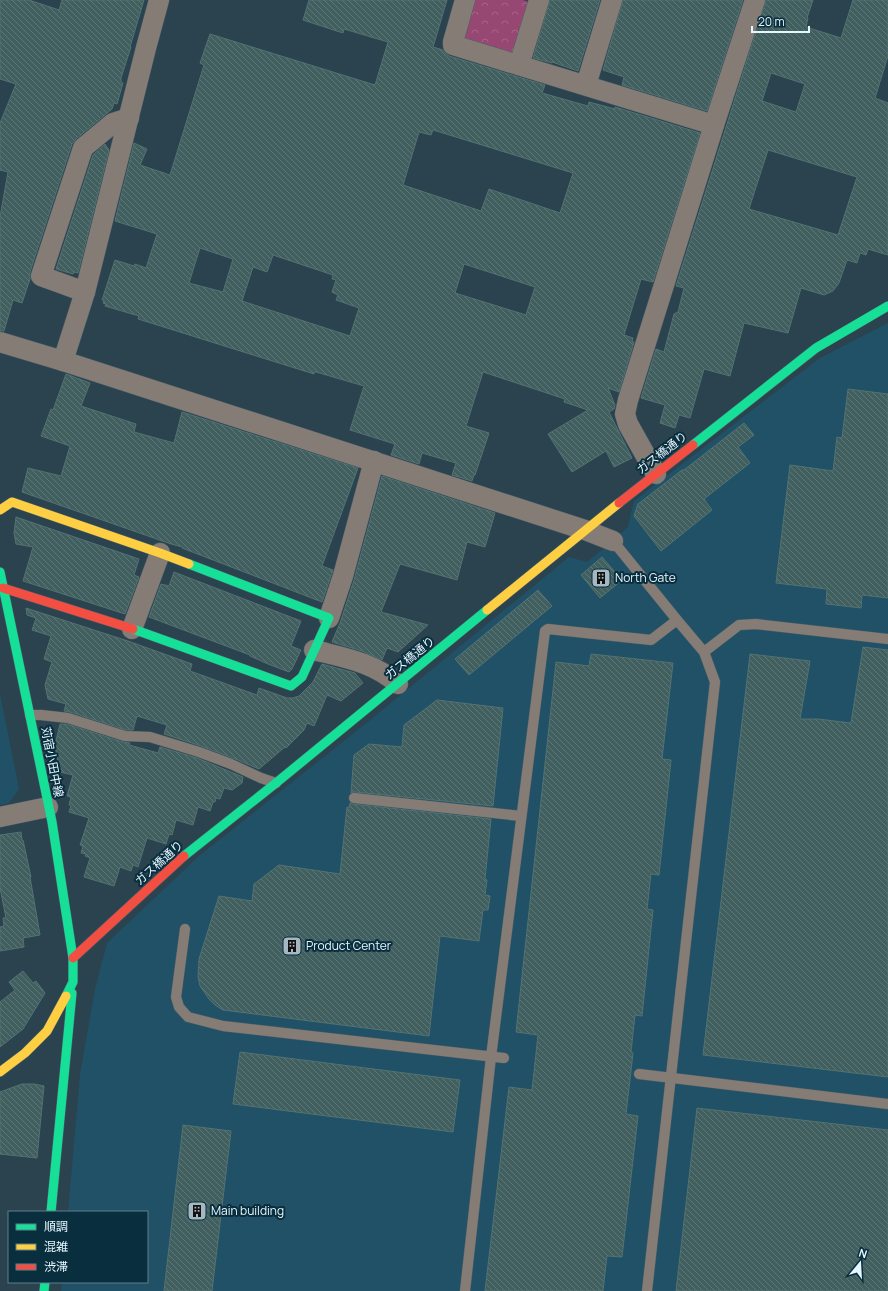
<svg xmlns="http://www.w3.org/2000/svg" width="888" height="1291" viewBox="0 0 888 1291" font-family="Manrope,'Noto Sans JP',sans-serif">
  <defs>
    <pattern id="forest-crowns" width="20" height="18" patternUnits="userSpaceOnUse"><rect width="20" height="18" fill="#964872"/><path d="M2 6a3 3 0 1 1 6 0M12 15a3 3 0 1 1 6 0" fill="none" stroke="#a56387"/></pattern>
    <pattern id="building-back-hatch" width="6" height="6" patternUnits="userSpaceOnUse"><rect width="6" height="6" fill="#415f5f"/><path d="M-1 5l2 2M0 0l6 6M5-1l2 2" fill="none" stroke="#5c7777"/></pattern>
  </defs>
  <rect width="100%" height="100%" fill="#2b434f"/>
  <g fill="#215166">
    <path d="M888 323V1291H61L62 1282H147V1212H68L80 1075 95 989 107 943 199 856 364 725 569 557 587 562 613 541 628 527 634 501 820 358Z"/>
    <path d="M0 694 19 789 9 803 0 805Z"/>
  </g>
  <path fill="url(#forest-crowns)" d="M473 0H523L532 3 517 53 510 56 465 43 462 36Z"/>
  <g fill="url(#building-back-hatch)" stroke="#547272" fill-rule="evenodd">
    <path d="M0 0H29L59 10 62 0H144L130 47H131L121 78V82L123 83 117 104 114 103 112 109 76 139 72 144 30 272V279L22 303 13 300 4 331H0V217L8 172 0 170V123L16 84 0 79Z"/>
    <path d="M309 0H447L433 47 443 50 444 52 449 56 545 85 542 93 588 106 589 102 615 109V107L700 133 653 282 641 279 624 335 633 338 632 342H634L619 392 608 388 615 405 614 409 609 412 632 458 614 467 606 451 572 472 548 434 588 410 564 402 565 399 483 372 466 426 489 433 475 475H474L472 481 452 475 456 463 422 453 419 464 391 455 395 444 350 430 364 386 316 372H314V374L138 319 139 316 105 306 106 304 103 303 104 300H102L115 260 134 266 135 264 146 268 157 234 115 221 134 143 147 149 140 165 170 175 204 65 200 63 210 34 375 85 388 42 344 29 343 33 303 20ZM433 130 573 173 560 213 489 189 481 211 403 185 419 132 431 135ZM200 248 233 259 223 292 189 283ZM273 255 333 275 332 279 336 280 332 292 338 295 336 300 359 308 350 336 242 301 253 267 267 272ZM464 264 535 287 526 315 455 293Z"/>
    <path d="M550 0H600L578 71 552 62V63L533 58Z"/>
    <path d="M623 0H743L707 111 622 85 624 77 603 70Z"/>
    <path d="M766 0H813L807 18H808L806 27 841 38 853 0H888V56L875 98 888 103V255L868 249 866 255 860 253 857 263 847 260 839 283 833 291 824 295 801 288 788 333 744 323 730 376 704 369 690 418 679 415 675 428 660 423 665 405 641 398 656 349 664 352 674 314 678 312 684 288 676 286ZM771 73 805 84 796 112 762 101ZM768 150 857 177 838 235 749 209Z"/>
    <path d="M105 144 109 150 78 273 74 272 73 274 56 269 93 155Z"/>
    <path d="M66 374 90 383 81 406 136 424 134 432 174 443 182 412 358 468 322 566 333 570 322 602 182 548V547L171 544 22 492 28 468 61 476 70 446 41 436 51 409 53 410Z"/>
    <path d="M848 389 888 394V598L862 595 861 608 826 604 827 589 776 583 790 465 833 471 837 437 842 438Z"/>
    <path d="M744 423 754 435 738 447 750 463 704 499 712 510 661 551 634 516 638 504 682 470H684Z"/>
    <path d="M382 476 495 513 485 547 467 542 457 580 400 564 381 612 428 625 398 652 387 648 382 660 362 651 332 642 340 623 354 580Z"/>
    <path d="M16 517 139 559 134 575 139 577 125 614 23 581 33 547 16 544 14 533Z"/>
    <path d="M602 557 622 580 600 598 581 575Z"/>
    <path d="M174 572 301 621 291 646 301 650 292 669 289 672 268 664 250 656V655L149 617 161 584 169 586Z"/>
    <path d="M538 590 552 606 469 675 455 659Z"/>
    <path d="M26 608 128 641 192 664 190 671 257 695 259 688 287 698H293L299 696 313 682 322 664 355 673 363 683 341 701 327 695 314 726 307 723 304 730 286 748 285 747 259 769 233 758 201 746 164 734 167 725 137 716 133 730H126L70 712 64 711 66 704 48 699 45 685 52 662 44 659 51 636 32 630 36 618 27 615Z"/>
    <path d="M863 647 888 650V1077L703 1055 750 654 810 661 800 719H818L851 723Z"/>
    <path d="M591 654 673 663 662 759 671 760 659 875 651 874 647 909 653 910 642 1016 635 1015 631 1052 633 1053 626 1114 638 1116 622 1257 607 1256 603 1291H485L509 1087 532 1090 538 1035 516 1032 556 662 589 666Z"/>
    <path d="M437 700 503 708 493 806 355 792 351 793 354 755 369 744 402 747 404 725Z"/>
    <path d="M60 724H67L123 742 130 743 129 745 158 753 160 747 197 758 243 777 242 783 232 790 224 788 220 799 216 798 215 802H213L210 811 198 807 193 825 176 820 172 835 169 834 166 844 147 838 138 867 133 865 131 871 120 867 114 886 84 877 90 858 85 856 86 854 81 853 83 846 80 845 89 818 69 812 71 806 69 805 71 797 67 796 73 775 60 772 55 745Z"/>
    <path d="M350 803 353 804 491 819 485 879 487 880 485 895 490 896 488 910H483L479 941 440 936 429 1036 223 1010 215 1005 209 999 200 986 198 977 199 959 219 896 252 901 254 884 279 865 340 874 347 807 349 808Z"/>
    <path d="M21 832 22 840H23L31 877H30L40 935 23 938 24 947 0 951V927L4 926 3 918H6L0 888V835Z"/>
    <path d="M23 971 33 983 36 981 45 993 23 1029 0 1047V1002L15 990 9 982Z"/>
    <path d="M240 1052 460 1080 453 1132 233 1104Z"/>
    <path d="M22 1084H34L44 1086 37 1158 0 1154V1092Z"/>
    <path d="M697 1108 888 1130V1291H676Z"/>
    <path d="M183 1125 231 1131 212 1291H164Z"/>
  </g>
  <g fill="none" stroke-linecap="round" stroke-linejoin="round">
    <defs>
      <g id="lane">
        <path d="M613 541 677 620 704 652 715 682 647 1291"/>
        <path d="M704 652 739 625 756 624 888 639"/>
        <path d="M30 715H41L68 718 125 736 150 737 199 752 231 764 261 778 276 783"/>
        <path d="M354 798 521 816"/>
        <path d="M185 929 176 997 179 1007 188 1017 223 1026 504 1058"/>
        <path d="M639 1074 888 1104"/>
        <path d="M465 1291 491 1057 545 631 548 629 651 640 677 620"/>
      </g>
      <g id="street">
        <path d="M465 0 453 42V45L714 125"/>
        <path d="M519 65 539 0"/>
        <path d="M586 85 612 0"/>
        <path d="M85 292 41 276 83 148 113 123 129 118"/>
        <path d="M0 342 63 361 585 530 613 541"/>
        <path d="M63 361 85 292 146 48 159 0"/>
        <path d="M656 474 628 424 625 414 628 400 714 125 755 0"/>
        <path d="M329 618 343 576 374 461"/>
        <path d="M132 629 160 553"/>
        <path d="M314 650C345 658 373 662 398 684"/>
        <path d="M0 817 48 807"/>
      </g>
      <g id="fast">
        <path d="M693 445 816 348 888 306"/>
        <path d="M0 572 52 822 73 958V982L66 996"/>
        <path d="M133 629 291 686 302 677 329 618 189 564"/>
        <path d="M184 856 276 783 487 610"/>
        <path d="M51 1212 72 993"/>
        <path d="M44 1291 45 1282"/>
      </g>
      <g id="slow">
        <path d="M0 510 12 502 160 553 189 564"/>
        <path d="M487 610 619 503"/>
        <path d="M0 1072 25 1053 47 1031 66 996"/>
      </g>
      <g id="jam">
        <path d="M619 503 693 445"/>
        <path d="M3 588 133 629"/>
        <path d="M73 958 184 856"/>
      </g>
    </defs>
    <use href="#lane" stroke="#4b5f69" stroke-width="11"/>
    <use href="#street" stroke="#4b5f69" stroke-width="21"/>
    <use href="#fast" stroke="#4b5f69" stroke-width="10"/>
    <use href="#slow" stroke="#4b5f69" stroke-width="10"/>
    <use href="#jam" stroke="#4b5f69" stroke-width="10"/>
    <use href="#lane" stroke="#867c76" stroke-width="10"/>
    <use href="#street" stroke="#867c76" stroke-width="20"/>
    <use href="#fast" stroke="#16e098" stroke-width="9"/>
    <use href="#slow" stroke="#ffcf43" stroke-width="9"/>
    <use href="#jam" stroke="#f24e42" stroke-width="9"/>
  </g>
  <defs>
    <symbol id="building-square" viewBox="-11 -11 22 22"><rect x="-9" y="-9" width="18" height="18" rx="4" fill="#a5b7c1" stroke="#092e3e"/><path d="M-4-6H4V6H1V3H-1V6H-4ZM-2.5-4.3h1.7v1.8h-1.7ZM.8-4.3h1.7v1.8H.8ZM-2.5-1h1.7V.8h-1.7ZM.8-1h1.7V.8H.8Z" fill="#111"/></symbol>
  </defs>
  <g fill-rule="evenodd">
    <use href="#building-square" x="590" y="567" width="22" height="22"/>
    <use href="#building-square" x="281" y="935" width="22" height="22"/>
    <use href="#building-square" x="186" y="1200" width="22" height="22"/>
  </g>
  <g text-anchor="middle" stroke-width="4" stroke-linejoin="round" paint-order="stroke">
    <g font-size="12" fill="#e6f6ff" stroke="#092e3e">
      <text transform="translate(662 453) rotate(-38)" y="4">ガス橋通り</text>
      <text transform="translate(410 658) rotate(-39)" y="4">ガス橋通り</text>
      <text transform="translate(52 762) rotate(79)" y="4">苅宿小田中線</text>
      <text transform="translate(159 863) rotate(-42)" y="4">ガス橋通り</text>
    </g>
    <g font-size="12" fill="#e6f6ff" stroke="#092e3e" text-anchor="start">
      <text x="615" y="582">North Gate</text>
      <text x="306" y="950">Product Center</text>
      <text x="211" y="1215">Main building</text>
    </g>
  </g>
  <rect x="8" y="1211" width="140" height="72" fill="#092e3e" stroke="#617e8b"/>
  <rect x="16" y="1224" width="20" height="6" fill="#16e098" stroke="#617e8b"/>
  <text x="44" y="1231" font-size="12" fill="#e6f6ff">順調</text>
  <rect x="16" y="1244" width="20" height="6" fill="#ffcf43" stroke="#617e8b"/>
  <text x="44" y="1251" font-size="12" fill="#e6f6ff">混雑</text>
  <rect x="16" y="1264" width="20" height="6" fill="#f24e42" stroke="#617e8b"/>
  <text x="44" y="1271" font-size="12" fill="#e6f6ff">渋滞</text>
  <g transform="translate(860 1263) rotate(18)" stroke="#092e3e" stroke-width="3" paint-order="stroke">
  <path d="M0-3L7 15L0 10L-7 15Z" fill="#e6f6ff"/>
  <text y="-6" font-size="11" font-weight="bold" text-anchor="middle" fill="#e6f6ff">N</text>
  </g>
  <path d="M752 26v6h57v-6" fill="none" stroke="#e6f6ff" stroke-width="2"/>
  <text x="758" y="26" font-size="12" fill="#e6f6ff" stroke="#092e3e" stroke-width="3" paint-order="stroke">20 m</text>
</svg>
